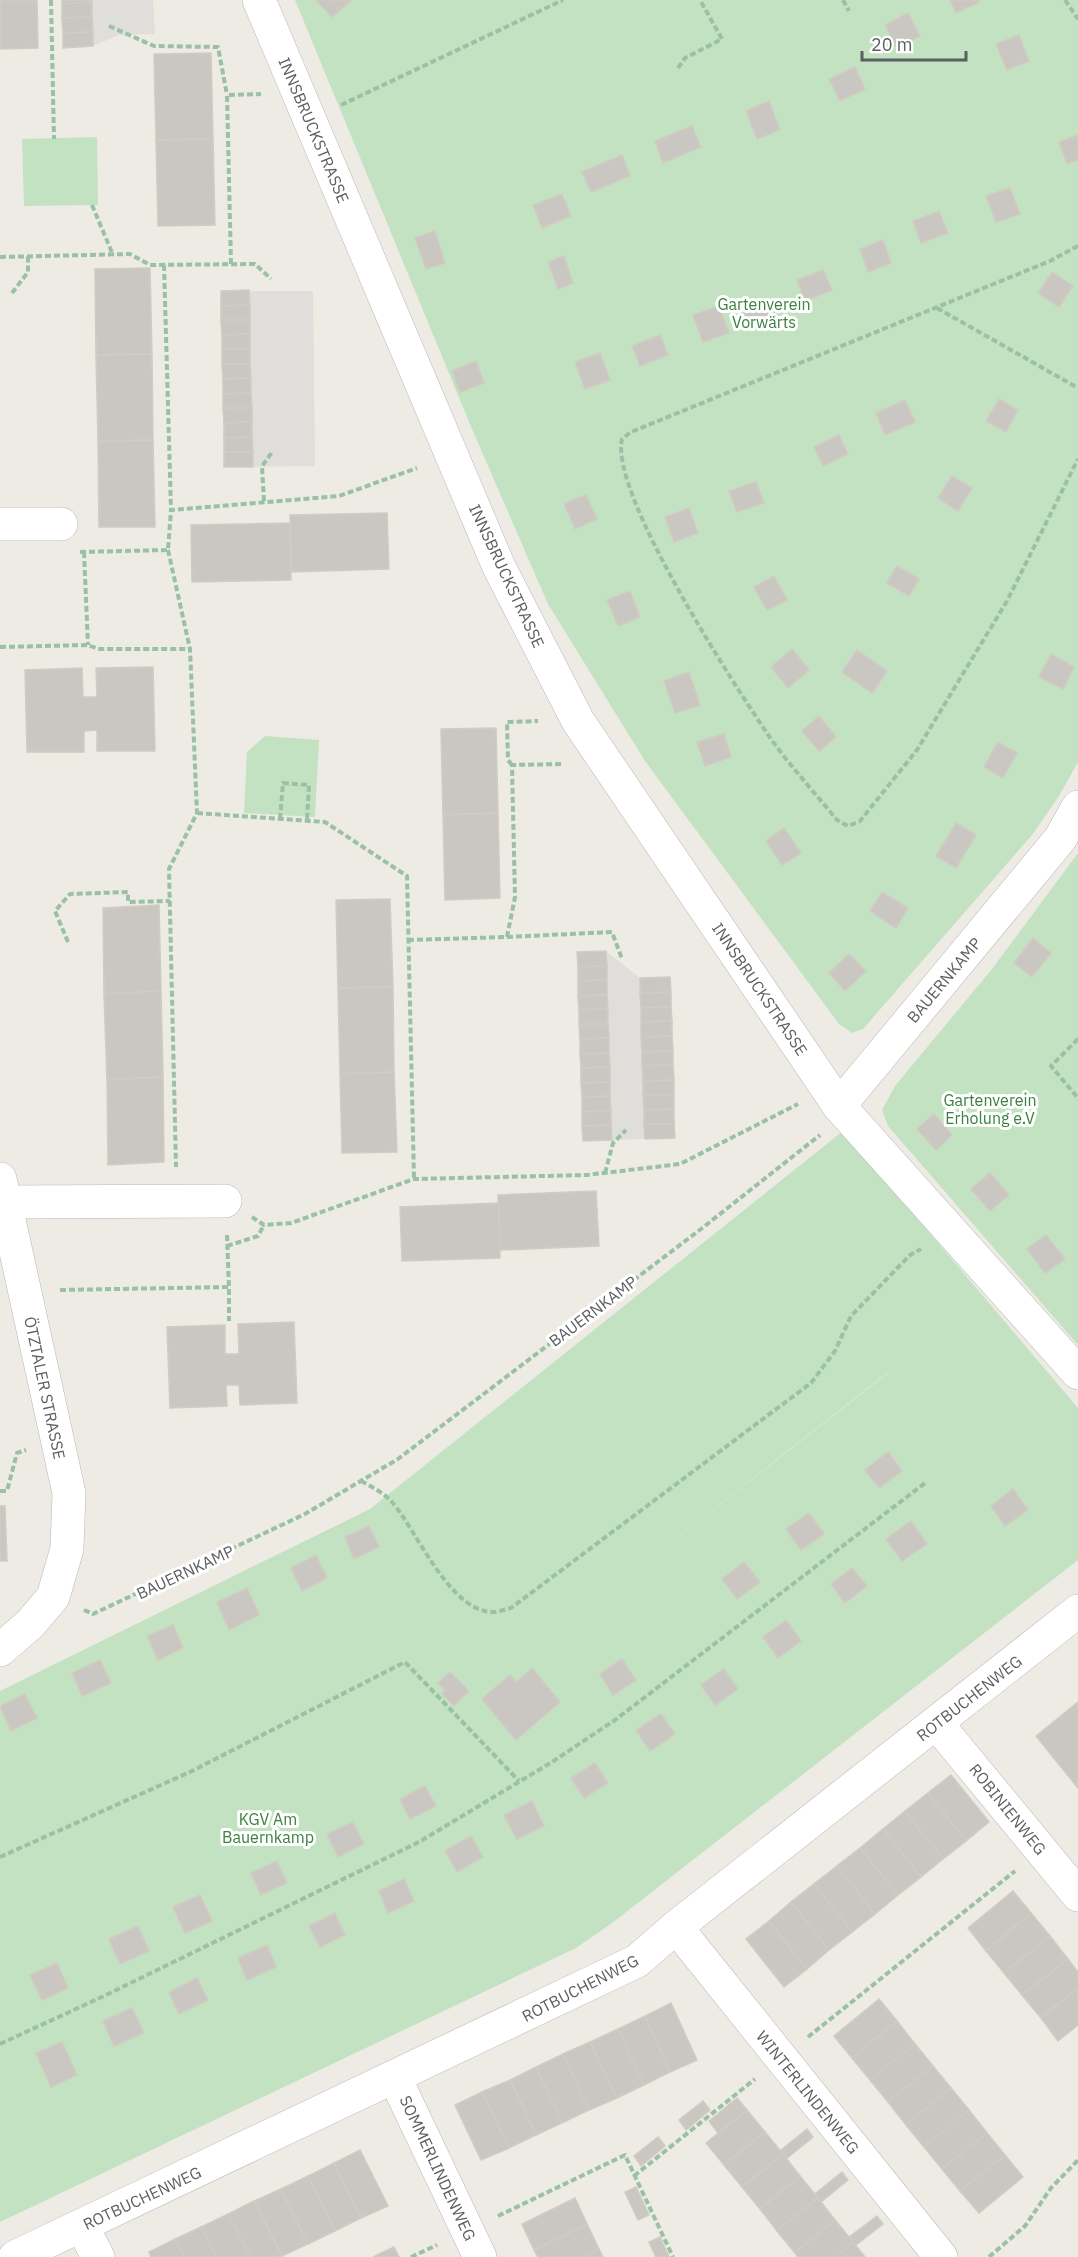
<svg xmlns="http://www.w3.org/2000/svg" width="1078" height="2257" viewBox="0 0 1078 2257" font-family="'IBM Plex Sans',sans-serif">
  <rect width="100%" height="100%" fill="#edebe3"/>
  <g fill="#e0dedb">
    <path d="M62 0H153L155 34 119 35 93 46 63 48Z"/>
    <path d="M221 291H313L315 466 224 467Z"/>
    <path d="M606 951 640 978 670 977 675 1138 583 1141 577 952Z"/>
  </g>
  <g fill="#c2e2c2" fill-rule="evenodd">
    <path d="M295 0H1078V762L1059 796 1032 835 863 1029 852 1033 839 1024 645 761 548 604 472 429Z"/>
    <path d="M97 137 98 205 24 206 22 139Z"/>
    <path d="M265 736 319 740 315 817 244 813 247 752Z"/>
    <path d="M1078 853V1345L888 1126 882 1110 895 1086 992 969Z"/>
    <path d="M843 1131 1078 1408V1560L612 1923 576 1948 0 2222V1691L370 1509ZM888 1373 571 1621 887 1373Z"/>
  </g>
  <g fill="#cac7c2" stroke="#d1ccc2" stroke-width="1.5">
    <path d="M0 0H37L38 48 0 49Z"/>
    <path d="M62 0H92V2L62 4Z"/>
    <path d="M316 0H352L332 17Z"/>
    <path d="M950 0H978L979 2 956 13Z"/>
    <path d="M92 2V17L62 18V4Z"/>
    <path d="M908 13 920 36 897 48 885 25Z"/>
    <path d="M92 17 93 32 63 33 62 18Z"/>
    <path d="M93 32V46L63 48V33Z"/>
    <path d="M1019 35 1029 61 1007 70 996 44Z"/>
    <path d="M211 53 213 139 156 140 154 54Z"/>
    <path d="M855 67 865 89 840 101 829 79Z"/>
    <path d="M769 101 780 130 757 139 746 111Z"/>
    <path d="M692 126 701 147 663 163 655 141Z"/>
    <path d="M1078 135V160L1067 164 1059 142Z"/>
    <path d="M213 139 215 225 158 226 156 140Z"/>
    <path d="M622 155 630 176 591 192 582 172Z"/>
    <path d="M1010 188 1020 214 996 222 986 196Z"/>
    <path d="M562 194 571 216 542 228 533 205Z"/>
    <path d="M939 211 948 233 921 243 913 221Z"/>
    <path d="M435 231 445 263 426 269 415 238Z"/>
    <path d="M883 240 891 263 868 272 860 249Z"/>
    <path d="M564 256 573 283 558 289 548 262Z"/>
    <path d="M150 268 152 354 96 355 95 269Z"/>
    <path d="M823 270 832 290 805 301 797 280Z"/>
    <path d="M1052 272 1073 286 1059 307 1038 293Z"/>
    <path d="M249 290 250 305 221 306V291Z"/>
    <path d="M765 298 772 317 748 326 741 307Z"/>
    <path d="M250 305V320H221V306Z"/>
    <path d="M719 306 729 333 703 342 693 315Z"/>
    <path d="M221 320H250V334L222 335Z"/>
    <path d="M250 334V349H222V335Z"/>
    <path d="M660 335 668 355 640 366 632 346Z"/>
    <rect x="222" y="349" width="28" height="15"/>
    <path d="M600 353 610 380 585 389 575 362Z"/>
    <path d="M152 354 153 440 98 441 96 355Z"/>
    <path d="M476 361 484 383 460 392 452 371Z"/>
    <path d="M222 364H250L251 378 223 379Z"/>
    <path d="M251 378V393L223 394V379Z"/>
    <path d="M251 393 252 408H223V394Z"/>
    <path d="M999 399 1018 410 1006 432 986 421Z"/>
    <path d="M905 400 915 422 885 435 876 413Z"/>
    <path d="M223 408H252V422L224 423Z"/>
    <path d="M252 422V437L224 438V423Z"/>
    <path d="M839 435 848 454 823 466 814 447Z"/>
    <path d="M252 437 253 452H224V438Z"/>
    <path d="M153 440 155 527H99L98 441Z"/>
    <rect x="224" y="452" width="29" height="15"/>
    <path d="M952 476 972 488 958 511 938 498Z"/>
    <path d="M756 482 764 503 737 512 729 491Z"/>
    <path d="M586 495 597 519 575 529 564 504Z"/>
    <path d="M689 508 698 533 674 542 665 517Z"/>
    <path d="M387 513 389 569 291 572 290 515Z"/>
    <path d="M290 523 291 580 192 582 191 525Z"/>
    <path d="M897 566 919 579 909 596 887 583Z"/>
    <path d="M774 576 787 600 767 610 754 587Z"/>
    <path d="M630 591 640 617 618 626 607 600Z"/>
    <path d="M792 649 809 670 788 688 771 667Z"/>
    <path d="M857 650 887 671 872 693 842 672Z"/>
    <path d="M1051 654 1074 667 1063 689 1039 677Z"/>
    <path d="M153 667 155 751H97V730L84 731V752H27L25 670 82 668 83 697H97L96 668Z"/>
    <path d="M689 672 700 705 675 713 664 681Z"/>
    <path d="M819 716 836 737 819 751 802 731Z"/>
    <path d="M496 728 498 813 443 815 441 729Z"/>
    <path d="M724 734 731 757 705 766 697 742Z"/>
    <path d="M998 742 1017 753 1003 778 984 767Z"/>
    <path d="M498 813 500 898 445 900 443 815Z"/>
    <path d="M956 823 976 835 956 868 936 856Z"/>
    <path d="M784 828 801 853 782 865 766 841Z"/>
    <path d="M882 892 908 908 896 928 870 911Z"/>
    <path d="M390 899 393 987 338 988 336 900Z"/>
    <path d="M159 905 161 991 104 994 103 908Z"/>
    <path d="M1033 938 1051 953 1032 977 1014 963Z"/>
    <path d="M606 951 607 966 578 967 577 952Z"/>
    <path d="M849 954 866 971 845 991 829 973Z"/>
    <path d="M607 966V980L578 981V967Z"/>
    <path d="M670 977 671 992 640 993V978Z"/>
    <path d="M607 980V995L578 996V981Z"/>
    <path d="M393 987 394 1072 340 1074 338 988Z"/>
    <path d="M161 991 163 1077 107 1080 104 994Z"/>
    <path d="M671 992V1007L641 1008 640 993Z"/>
    <path d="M607 995 608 1009 579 1010 578 996Z"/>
    <path d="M671 1007 672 1021 641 1022V1008Z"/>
    <path d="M608 1009V1024H579V1010Z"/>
    <path d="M672 1021V1036L641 1037V1022Z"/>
    <path d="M579 1024H608L609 1038 580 1039Z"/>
    <path d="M672 1036 673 1051 642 1052 641 1037Z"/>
    <path d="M609 1038V1053L580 1054V1039Z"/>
    <path d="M673 1051V1065L642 1066V1052Z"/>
    <path d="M609 1053 610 1067 581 1068 580 1054Z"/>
    <path d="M673 1065 674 1080 643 1081 642 1066Z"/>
    <path d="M610 1067V1082L581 1083V1068Z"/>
    <path d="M394 1072 397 1152 342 1153 340 1074Z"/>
    <path d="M163 1077 164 1162 108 1165 107 1080Z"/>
    <path d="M674 1080V1095H643V1081Z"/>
    <path d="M610 1082V1096L582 1097 581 1083Z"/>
    <path d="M643 1095H674V1109L644 1110Z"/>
    <path d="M610 1096 611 1111 582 1112V1097Z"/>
    <path d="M674 1109V1124H644V1110Z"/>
    <path d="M611 1111V1125L582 1126V1112Z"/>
    <path d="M934 1114 952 1135 936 1150 917 1129Z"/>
    <path d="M644 1124H674L675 1138 645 1139Z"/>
    <path d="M611 1125 612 1140 583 1141 582 1126Z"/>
    <path d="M990 1173 1009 1195 990 1211 971 1189Z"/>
    <path d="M596 1191 599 1246 499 1250 498 1195Z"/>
    <path d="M499 1203 500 1258 402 1261 400 1207Z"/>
    <path d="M1046 1235 1065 1259 1045 1273 1027 1249Z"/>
    <path d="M294 1322 297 1403 240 1405 239 1385H226L227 1406 170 1408 167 1327 225 1325V1354H239L238 1324Z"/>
    <path d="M888 1452 902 1471 879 1488 865 1470Z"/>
    <path d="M1013 1489 1028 1510 1005 1526 991 1506Z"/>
    <path d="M0 1506H5L7 1561H0Z"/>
    <path d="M809 1513 824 1534 801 1550 786 1529Z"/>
    <path d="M911 1521 927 1544 902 1561 886 1539Z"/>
    <path d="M369 1526 379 1547 354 1559 345 1537Z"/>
    <path d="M316 1555 327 1578 302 1591 291 1568Z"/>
    <path d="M744 1562 760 1582 737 1599 722 1579Z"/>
    <path d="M852 1568 867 1586 845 1603 831 1584Z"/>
    <path d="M247 1588 259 1615 229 1630 217 1602Z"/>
    <path d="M786 1620 801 1641 778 1658 763 1637Z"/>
    <path d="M173 1625 183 1648 158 1660 147 1636Z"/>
    <path d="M622 1659 636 1680 613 1695 600 1674Z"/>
    <path d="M100 1660 111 1683 82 1696 72 1673Z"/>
    <path d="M532 1668 560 1702 516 1740 482 1699 510 1675 516 1682Z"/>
    <path d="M724 1669 738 1689 715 1705 701 1685Z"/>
    <path d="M450 1672 469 1691 454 1706 442 1694 445 1690 438 1683Z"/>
    <path d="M25 1694 37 1718 11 1731 0 1706Z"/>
    <path d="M1078 1702V1788L1036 1736Z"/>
    <path d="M661 1714 675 1734 650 1751 636 1730Z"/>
    <path d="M595 1763 608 1783 584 1798 571 1778Z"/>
    <path d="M951 1775 989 1822 966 1841 928 1793Z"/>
    <path d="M425 1786 436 1806 410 1819 400 1799Z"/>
    <path d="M928 1793 966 1841 943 1859 905 1811Z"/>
    <path d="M532 1801 544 1826 517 1839 504 1815Z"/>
    <path d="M905 1811 943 1859 921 1877 883 1829Z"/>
    <path d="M352 1822 364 1844 338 1857 327 1834Z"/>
    <path d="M883 1829 921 1877 898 1895 860 1848Z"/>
    <path d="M471 1836 483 1857 457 1872 445 1851Z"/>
    <path d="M860 1848 898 1895 875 1914 837 1866Z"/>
    <path d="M277 1861 287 1883 261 1895 251 1873Z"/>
    <path d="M837 1866 875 1914 852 1932 814 1884Z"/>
    <path d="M404 1879 414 1901 388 1913 379 1891Z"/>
    <path d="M814 1884 852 1932 829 1950 791 1902Z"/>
    <path d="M1013 1891 1031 1913 986 1951 968 1928Z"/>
    <path d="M200 1895 212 1921 185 1933 173 1907Z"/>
    <path d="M791 1902 829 1950 807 1969 769 1921Z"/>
    <path d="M335 1913 345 1935 320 1947 309 1926Z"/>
    <path d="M1031 1913 1050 1936 1004 1973 986 1951Z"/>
    <path d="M769 1921 807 1969 784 1987 746 1939Z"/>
    <path d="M138 1926 149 1951 120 1964 109 1939Z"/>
    <path d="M1050 1936 1068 1959 1022 1995 1004 1973Z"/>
    <path d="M267 1945 276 1967 247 1980 238 1958Z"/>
    <path d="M1068 1959 1078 1972V1988L1041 2018 1022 1995Z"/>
    <path d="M57 1963 68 1988 42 2000 30 1975Z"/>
    <path d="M197 1978 208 2000 179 2014 169 1992Z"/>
    <path d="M1078 1988V2025L1058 2041 1041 2018Z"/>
    <path d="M879 1999 897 2021 852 2058 834 2036Z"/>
    <path d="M671 2003 697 2060 670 2072 645 2016Z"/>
    <path d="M132 2008 144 2033 114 2046 103 2021Z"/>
    <path d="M645 2016 670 2072 644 2085 618 2029Z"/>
    <path d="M897 2021 915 2044 870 2080 852 2058Z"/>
    <path d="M618 2029 644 2085 617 2098 590 2042Z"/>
    <path d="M62 2042 77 2075 51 2087 36 2053Z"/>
    <path d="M590 2042 617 2098 589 2110 563 2054Z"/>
    <path d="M915 2044 933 2066 888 2102 870 2080Z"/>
    <path d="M563 2054 589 2110 562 2123 536 2067Z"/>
    <path d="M933 2066 951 2088 906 2125 888 2102Z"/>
    <path d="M536 2067 562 2123 536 2135 510 2080Z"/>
    <path d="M510 2080 536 2135 509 2148 482 2092Z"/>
    <path d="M951 2088 969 2110 924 2147 906 2125Z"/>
    <path d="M482 2092 509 2148 481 2160 455 2105Z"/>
    <path d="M737 2098 747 2110 718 2133 709 2121Z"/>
    <path d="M703 2101 710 2110 686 2130 679 2120Z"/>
    <path d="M747 2110 765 2132 724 2165 706 2143Z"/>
    <path d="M969 2110 987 2133 942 2169 924 2147Z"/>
    <path d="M807 2129 813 2137 786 2159 780 2151Z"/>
    <path d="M765 2132 783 2154 742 2187 724 2165Z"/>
    <path d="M987 2133 1005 2155 960 2191 942 2169Z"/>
    <path d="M658 2137 665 2146 641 2166 634 2156Z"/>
    <path d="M360 2150 388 2206 361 2218 334 2163Z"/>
    <path d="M783 2154 800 2176 760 2209 742 2187Z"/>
    <path d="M1005 2155 1023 2177 979 2213 960 2191Z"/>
    <path d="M334 2163 361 2218 335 2231 308 2176Z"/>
    <path d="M842 2172 848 2180 821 2202 815 2194Z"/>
    <path d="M308 2176 335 2231 308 2244 281 2189Z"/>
    <path d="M800 2176 818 2198 777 2231 760 2209Z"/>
    <path d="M636 2187 649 2215 638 2220 625 2192Z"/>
    <path d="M281 2189 308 2244 282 2256 254 2201Z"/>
    <path d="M575 2198 587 2224 534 2250 522 2224Z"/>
    <path d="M818 2198 835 2220 795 2253 777 2231Z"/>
    <path d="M254 2201 282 2256 250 2257 228 2214Z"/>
    <path d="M228 2214 250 2257H216L201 2227Z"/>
    <path d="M877 2216 883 2224 856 2245 849 2237Z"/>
    <path d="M835 2220 853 2242 835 2257H798L795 2253Z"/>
    <path d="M587 2224 599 2249 584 2257H538L534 2250Z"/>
    <path d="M201 2227 216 2257H184L175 2239Z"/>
    <path d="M660 2237 669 2257H656L649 2242Z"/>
    <path d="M175 2239 184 2257H151L149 2252Z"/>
    <path d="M853 2242 865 2257H835Z"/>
    <path d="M394 2247 399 2257H373Z"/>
    <path d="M599 2249 603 2257H584Z"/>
  </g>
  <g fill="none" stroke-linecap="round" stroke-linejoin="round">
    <defs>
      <g id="minor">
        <path d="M259 0 499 567 578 721 839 1106 1078 1373"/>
        <path d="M0 524H61"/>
        <path d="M839 1106 1060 839 1078 807"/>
        <path d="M0 1179 69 1493 67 1549 53 1597 30 1624 0 1650"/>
        <path d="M5 1202 225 1201"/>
        <path d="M937 1724 1078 1895"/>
        <path d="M676 1927 941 2257"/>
        <path d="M395 2078 480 2257"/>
        <path d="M82 2226 98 2257"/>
        <path d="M15 2257 637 1961 676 1927 1078 1611"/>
      </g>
    </defs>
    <use href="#minor" stroke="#b6b9bc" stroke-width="34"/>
    <g stroke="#9ac0a5" stroke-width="4" stroke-dasharray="6 3" stroke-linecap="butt">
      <path d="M51 0 54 139"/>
      <path d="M843 0 849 11"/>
      <path d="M1065 0 1078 19"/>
      <path d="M109 26 154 46 218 47 227 95"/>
      <path d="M678 68 685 58 722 39 700 0"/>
      <path d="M341 105 563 0"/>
      <path d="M92 205 113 255"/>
      <path d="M1078 246 1050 261 631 432 622 439C609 493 736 688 771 739 791 767 815 793 837 820L848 826 860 821 917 750 964 672 1007 601 1078 459"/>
      <path d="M0 257 130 254 150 265 255 264 271 279"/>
      <path d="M231 264 227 95 261 94"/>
      <path d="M164 265 171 510 339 496 417 468"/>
      <path d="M12 293 28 272V256"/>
      <path d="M937 308 1078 388"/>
      <path d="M264 501 262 466 273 451"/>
      <path d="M168 550 190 649 197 813 169 869 176 1167"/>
      <path d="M80 552 168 550 171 510"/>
      <path d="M84 552 88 645"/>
      <path d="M0 647 88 645 98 649H190"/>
      <path d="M512 765 508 760 507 722 538 721"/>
      <path d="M197 813 325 822 407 876 414 1179"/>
      <path d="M280 819 283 783 309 785 307 820"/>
      <path d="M507 937 612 932 622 959"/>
      <path d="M408 940 507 937 515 897 512 765 564 764"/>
      <path d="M68 942 55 911 70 894 128 892V902L170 901"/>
      <path d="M1078 1039 1051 1066 1078 1098"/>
      <path d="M605 1173 613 1143 626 1130"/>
      <path d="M252 1217 264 1225 291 1223 414 1179 587 1175 680 1164 798 1104"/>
      <path d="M227 1235 229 1287"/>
      <path d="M227 1246 258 1236 264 1225"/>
      <path d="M60 1290 229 1287V1321"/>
      <path d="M361 1481C372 1487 384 1493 392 1502 417 1531 450 1612 493 1612 499 1612 506 1609 511 1608L811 1383 835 1351 851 1316 910 1255 921 1249"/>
      <path d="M0 1491H7L17 1453 26 1450"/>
      <path d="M84 1610 93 1614 305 1514 398 1459 701 1229 820 1135"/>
      <path d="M0 1857 190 1772 405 1662 519 1781"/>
      <path d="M808 2037 1015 1871"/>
      <path d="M0 2044 104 1996 419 1842 552 1762 615 1720 925 1483"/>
      <path d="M634 2176 755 2079"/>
      <path d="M498 2216 625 2155 673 2257"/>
      <path d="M411 2257 437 2245"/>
      <path d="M989 2257 1025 2226 1051 2188 1078 2160"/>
    </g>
    <use href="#minor" stroke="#fff" stroke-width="33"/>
  </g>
  <g text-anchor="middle" stroke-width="6" stroke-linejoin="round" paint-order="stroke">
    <g font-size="16" fill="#5b5f63" stroke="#fff">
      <text transform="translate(314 130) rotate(67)" y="6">INNSBRUCKSTRASSE</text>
      <text transform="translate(507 576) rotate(65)" y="6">INNSBRUCKSTRASSE</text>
      <text transform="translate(944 980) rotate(-50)" y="6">BAUERNKAMP</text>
      <text transform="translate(760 989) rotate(56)" y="6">INNSBRUCKSTRASSE</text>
      <text transform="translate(593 1311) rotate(-37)" y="6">BAUERNKAMP</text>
      <text transform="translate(45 1388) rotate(78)" y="6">ÖTZTALER STRASSE</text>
      <text transform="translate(185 1572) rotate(-25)" y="6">BAUERNKAMP</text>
      <text transform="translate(969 1698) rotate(-38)" y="6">ROTBUCHENWEG</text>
      <text transform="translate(1008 1809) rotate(51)" y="6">ROBINIENWEG</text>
      <text transform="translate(580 1988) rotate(-27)" y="6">ROTBUCHENWEG</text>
      <text transform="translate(808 2092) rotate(51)" y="6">WINTERLINDENWEG</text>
      <text transform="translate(438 2168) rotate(65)" y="6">SOMMERLINDENWEG</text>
      <text transform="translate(142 2198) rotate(-25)" y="6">ROTBUCHENWEG</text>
    </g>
    <g font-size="16" fill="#3c813f" stroke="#fff">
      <text x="764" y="310">Gartenverein<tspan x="764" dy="18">Vorwärts</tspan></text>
      <text x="990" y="1106">Gartenverein<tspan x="990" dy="18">Erholung e.V</tspan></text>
      <text x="268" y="1825">KGV Am<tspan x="268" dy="18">Bauernkamp</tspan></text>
    </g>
  </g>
  <path d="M862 51v9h104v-9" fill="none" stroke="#5b5f63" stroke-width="3"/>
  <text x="871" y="51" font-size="18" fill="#5b5f63" stroke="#ffffff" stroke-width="4.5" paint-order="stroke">20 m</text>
</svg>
